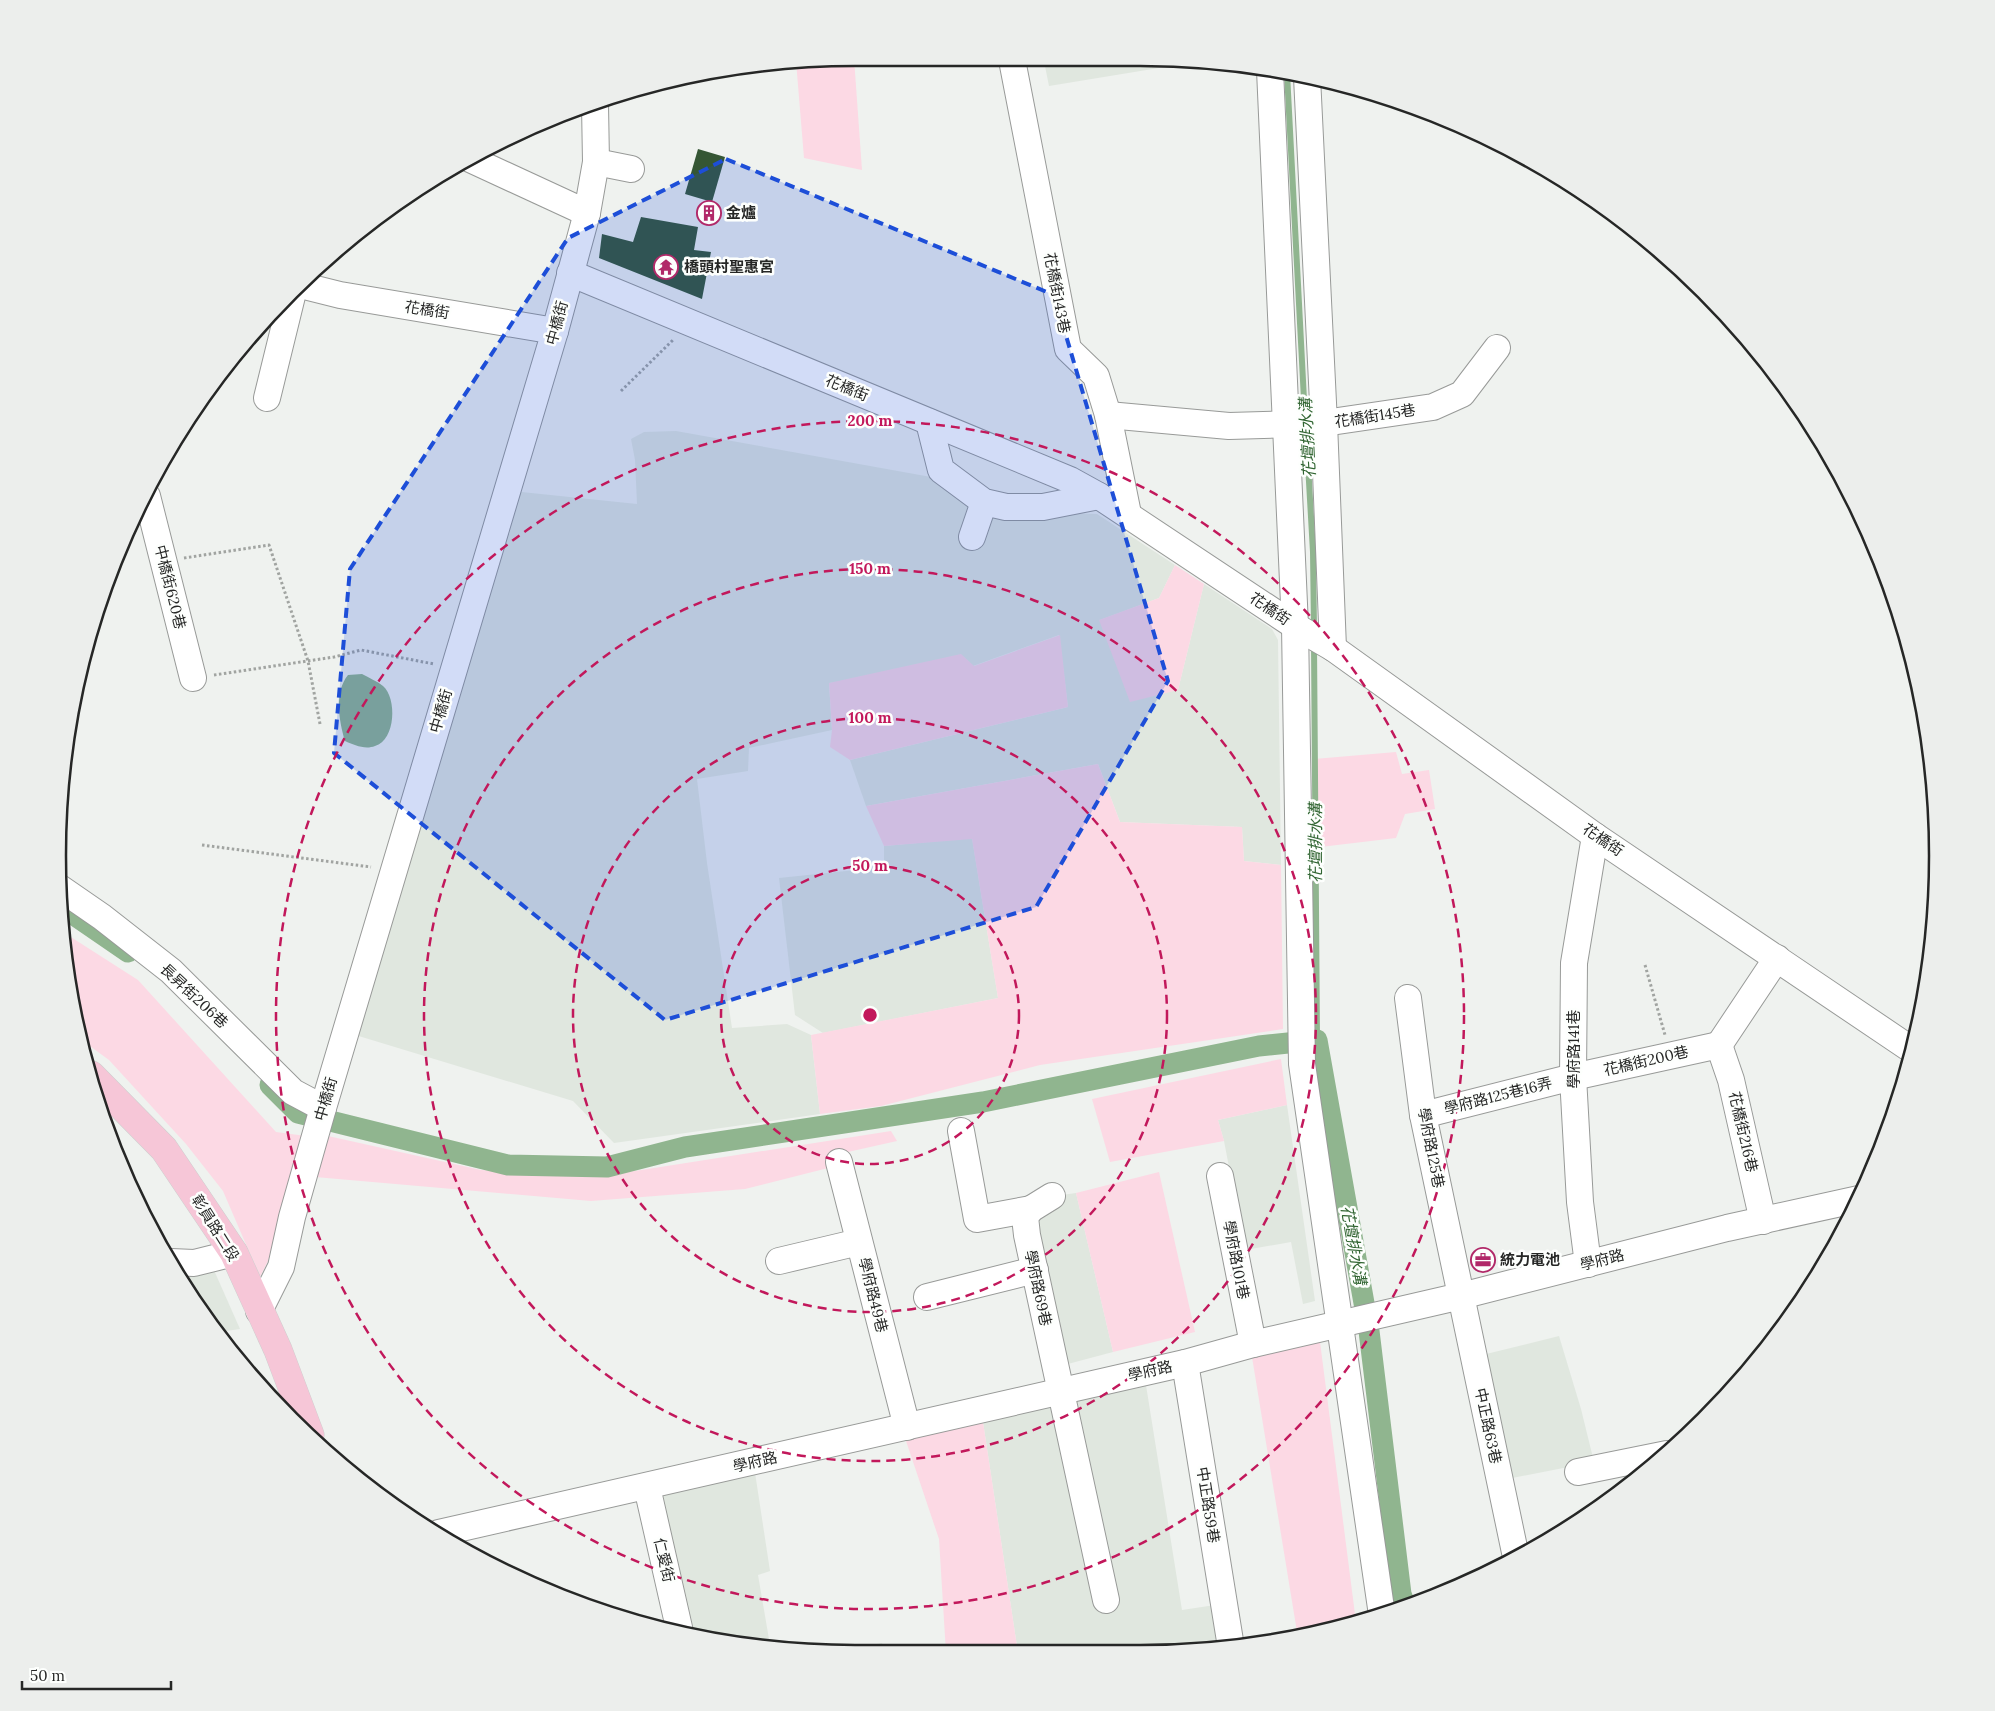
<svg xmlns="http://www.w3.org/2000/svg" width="1995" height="1711" viewBox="0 0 1995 1711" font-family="Lora,'Noto Sans TC',serif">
  <rect width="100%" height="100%" fill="#eff2ef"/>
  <g fill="#e0e7df">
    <path d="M1044 61 1177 63V65L1049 86Z"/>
    <path d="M676 431 931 477 986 511 1097 514 1175 565 1159 598 1100 620 1178 690 1204 584 1272 629 1278 640 1281 865 1244 861 1242 827 1120 822 1098 764 866 806 850 760 1068 707 1059 635 973 666 829 683 832 730 749 748 748 771 697 779 707 863 732 1028 787 1024 811 1035 820 1114 614 1143 573 1101 352 1034 512 491 637 504 635 460 631 439 644 432Z"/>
    <path d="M972 838 998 998 823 1033 795 1015 779 878 884 867V846Z"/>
    <path d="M1287 1105 1315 1301 1303 1304 1291 1242 1245 1250 1224 1141 1218 1120Z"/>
    <path d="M1076 1193 1113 1352 1064 1365 1027 1200Z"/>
    <path d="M213 1268 240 1329 219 1332 192 1299 176 1270Z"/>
    <path d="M1559 1336 1581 1409 1594 1462 1507 1479 1478 1356Z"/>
    <path d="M1145 1379 1182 1610 1235 1602 1242 1645 1192 1652 1018 1653 983 1422Z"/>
    <path d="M754 1466 770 1571 758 1575 770 1645 700 1638 679 1632 661 1491Z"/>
    <path d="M882 1643 884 1653 837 1652Z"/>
  </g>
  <g fill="#fcd9e4">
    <path d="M854 58 862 170 804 158 796 61Z"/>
    <path d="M1175 565 1204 584 1178 690 1130 702 1099 620 1159 598Z"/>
    <path d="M1060 635 1068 707 850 760 830 747 832 730 829 683 961 654 974 666Z"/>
    <path d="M1396 752 1402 774 1429 770 1435 809 1405 814 1396 838 1312 848 1314 759Z"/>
    <path d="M1098 764 1120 822 1242 827 1244 861 1281 865 1283 1029 1040 1065 881 1106 820 1114 811 1035 998 998 972 839 884 846 866 806Z"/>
    <path d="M63 932 138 980 276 1132 306 1136 268 1261 260 1277 223 1191 186 1144 109 1060 83 1041 64 959Z"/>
    <path d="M1281 1059 1287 1105 1218 1120 1224 1141 1110 1162 1092 1099Z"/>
    <path d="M891 1131 897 1141 839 1154 840 1165 745 1189 591 1201 315 1177 328 1136 481 1170 564 1175 635 1171Z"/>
    <path d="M1159 1172 1195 1332 1113 1352 1076 1193Z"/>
    <path d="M1319 1334 1356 1622 1298 1638 1252 1357Z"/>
    <path d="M983 1422 1018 1653H946L939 1539 905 1438Z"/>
  </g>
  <path fill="#90b58f" d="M362 674C369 678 377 681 383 686 397 698 396 740 375 746 365 750 354 745 345 741 339 721 334 692 348 675Z"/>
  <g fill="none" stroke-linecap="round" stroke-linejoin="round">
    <g stroke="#90b58f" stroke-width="6">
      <path d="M1287 73 1305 419"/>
      <path d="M1306 429 1313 552 1314 629"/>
      <path d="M1314 644 1317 1040"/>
    </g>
    <g stroke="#90b58f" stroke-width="21">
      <path d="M61 906 128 952"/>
      <path d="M270 1085 298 1113 508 1165 607 1167 685 1147 983 1102 1259 1046 1317 1040 1369 1331 1401 1594 1406 1607"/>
    </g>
  </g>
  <g fill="#355634">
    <path d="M698 149 725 157 712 202 685 194Z"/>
    <circle cx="709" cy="214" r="7"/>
    <path d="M641 217 698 227 694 250 711 252 702 299 599 258 602 234 633 242Z"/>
  </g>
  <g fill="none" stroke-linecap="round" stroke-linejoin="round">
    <defs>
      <g id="minor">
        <path d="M1012 60 1068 349 1096 376 1108 415 1128 514"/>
        <path d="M1270 70 1295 626 1302 1064 1382 1615"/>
        <path d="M1307 77 1324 423 1333 648"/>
        <path d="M470 159 587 213"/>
        <path d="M596 162 631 169"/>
        <path d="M570 273 1070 480 1099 496 1295 626 1333 648 1595 836 1912 1050"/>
        <path d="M300 285 340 295 555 331"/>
        <path d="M267 398 293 292"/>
        <path d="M1108 415 1229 426 1324 423 1433 407 1462 394 1497 348"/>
        <path d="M929 422 941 470 984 502 1006 507H1043L1099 496"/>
        <path d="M147 496 193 678"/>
        <path d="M972 537 984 502"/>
        <path d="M60 888 102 917 171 971 293 1092 323 1108"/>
        <path d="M1408 998 1423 1115 1516 1557"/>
        <path d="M1719 1045 1731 1080 1763 1221"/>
        <path d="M1719 1045 1777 958"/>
        <path d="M1423 1115 1573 1077 1719 1045"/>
        <path d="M961 1131 977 1219 1031 1209"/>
        <path d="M839 1162 907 1427"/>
        <path d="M1220 1176 1253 1344"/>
        <path d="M1052 1196 1031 1209 1025 1217 1027 1235 1106 1600"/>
        <path d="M779 1261 859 1242"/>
        <path d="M171 1262 194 1263 234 1253"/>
        <path d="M1588 1264 1580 1202 1573 1077 1574 963 1595 836"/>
        <path d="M927 1297 1035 1270"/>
        <path d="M259 1311 281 1267 292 1217 323 1108 555 331 587 213 596 162 595 105"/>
        <path d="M1185 1363 1231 1647"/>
        <path d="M1578 1472 1667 1454"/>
        <path d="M647 1487 680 1632"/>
        <path d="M439 1533 1185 1363 1253 1344 1461 1296 1727 1228 1859 1199"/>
      </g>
      <path id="major" d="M91 1075 164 1149 234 1253 278 1350 310 1435"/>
    </defs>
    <use href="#minor" stroke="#989a98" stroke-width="28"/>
    <use href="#major" stroke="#cfcfcf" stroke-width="29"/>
    <g stroke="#a1a4a1" stroke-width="3" stroke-dasharray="2.5 2.5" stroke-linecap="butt">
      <path d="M621 391 674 339"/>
      <path d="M184 558 269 545 308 661 320 724"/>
      <path d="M214 675 334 657 361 650 434 664"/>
      <path d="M202 845 371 867"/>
      <path d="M1645 965 1665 1035"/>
    </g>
    <use href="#minor" stroke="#fff" stroke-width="26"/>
    <use href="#major" stroke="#f6c6d7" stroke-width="28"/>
  </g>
  <path fill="#1d4ed8" fill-opacity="0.2" stroke="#1d4ed8" stroke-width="4" stroke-dasharray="10 6" stroke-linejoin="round" d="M726 159 1054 295 1168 681 1036 907 665 1020 334 753 350 569 568 238Z"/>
  <g fill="none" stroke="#c2185b" stroke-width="2.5" stroke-dasharray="9 6">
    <circle cx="870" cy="1015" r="149"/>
    <circle cx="870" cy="1015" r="297"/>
    <circle cx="870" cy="1015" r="446"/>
    <circle cx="870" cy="1015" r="594"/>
  </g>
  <defs>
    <symbol id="building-ring" viewBox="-11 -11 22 22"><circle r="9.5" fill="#fdfffd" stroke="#b12969" stroke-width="1.5"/><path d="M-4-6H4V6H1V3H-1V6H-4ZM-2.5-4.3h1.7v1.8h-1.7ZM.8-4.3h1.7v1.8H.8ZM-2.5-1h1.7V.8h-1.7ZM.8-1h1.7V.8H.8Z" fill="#b12969"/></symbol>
    <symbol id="temple-ring" viewBox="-11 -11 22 22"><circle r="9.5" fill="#fdfffd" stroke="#b12969" stroke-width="1.5"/><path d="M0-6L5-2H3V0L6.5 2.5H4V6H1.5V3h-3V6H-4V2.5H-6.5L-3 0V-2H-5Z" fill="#b12969"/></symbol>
    <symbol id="office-ring" viewBox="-11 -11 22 22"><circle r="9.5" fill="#fdfffd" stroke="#b12969" stroke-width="1.5"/><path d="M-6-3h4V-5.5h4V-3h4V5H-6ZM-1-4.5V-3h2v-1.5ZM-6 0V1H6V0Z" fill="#b12969"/></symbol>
  </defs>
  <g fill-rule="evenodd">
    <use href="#building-ring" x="695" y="199" width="28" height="28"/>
    <use href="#temple-ring" x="652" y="253" width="28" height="28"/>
    <use href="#office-ring" x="1469" y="1246" width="28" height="28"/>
  </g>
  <g text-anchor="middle" stroke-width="5" stroke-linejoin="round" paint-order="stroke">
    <g font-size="15" font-weight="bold" fill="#262726" stroke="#fdfffd" text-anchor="start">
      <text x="726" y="218">金爐</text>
      <text x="684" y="272">橋頭村聖惠宮</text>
      <text x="1500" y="1265">統力電池</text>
    </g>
    <g font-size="15" fill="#262726" stroke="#fdfffd">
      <text transform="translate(1057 293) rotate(79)" y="5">花橋街143巷</text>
      <text transform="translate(427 310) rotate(9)" y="5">花橋街</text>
      <text transform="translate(557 323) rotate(-75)" y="5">中橋街</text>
      <text transform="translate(847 388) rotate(22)" y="5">花橋街</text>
      <text transform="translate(1375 416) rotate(-9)" y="5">花橋街145巷</text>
      <text transform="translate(170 587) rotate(76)" y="5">中橋街620巷</text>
      <text transform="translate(1270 609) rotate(34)" y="5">花橋街</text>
      <text transform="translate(441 711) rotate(-74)" y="5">中橋街</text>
      <text transform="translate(1603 840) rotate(34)" y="5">花橋街</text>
      <text transform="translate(194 996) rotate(43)" y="5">長昇街206巷</text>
      <text transform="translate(1574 1049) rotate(-90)" y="5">學府路141巷</text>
      <text transform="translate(1646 1061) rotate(-13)" y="5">花橋街200巷</text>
      <text transform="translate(1498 1096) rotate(-14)" y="5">學府路125巷16弄</text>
      <text transform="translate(326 1099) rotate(-74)" y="5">中橋街</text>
      <text transform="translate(1743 1132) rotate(77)" y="5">花橋街216巷</text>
      <text transform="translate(1431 1148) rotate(79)" y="5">學府路125巷</text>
      <text transform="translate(215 1228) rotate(58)" y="5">彰員路二段</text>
      <text transform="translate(1236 1260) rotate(79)" y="5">學府路101巷</text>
      <text transform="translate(1602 1260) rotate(-14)" y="5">學府路</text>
      <text transform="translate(1038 1288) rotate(78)" y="5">學府路69巷</text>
      <text transform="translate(873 1295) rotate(76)" y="5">學府路49巷</text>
      <text transform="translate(1150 1371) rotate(-13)" y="5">學府路</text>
      <text transform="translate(1488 1426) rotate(78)" y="5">中正路63巷</text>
      <text transform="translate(755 1462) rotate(-13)" y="5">學府路</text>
      <text transform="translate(1208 1505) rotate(81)" y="5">中正路59巷</text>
      <text transform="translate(664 1560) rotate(77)" y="5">仁愛街</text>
    </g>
    <g font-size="16" font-style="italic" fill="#316532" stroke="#fdfffd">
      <text transform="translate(1307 438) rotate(-93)" y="6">花壇排水溝</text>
      <text transform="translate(1315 843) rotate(-90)" y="6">花壇排水溝</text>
      <text transform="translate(1354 1245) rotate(80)" y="6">花壇排水溝</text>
    </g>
  </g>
  <path d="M0 0H1995V1711H0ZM855 66H1140A789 789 0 0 1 1929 855V856A789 789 0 0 1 1140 1645H855A789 789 0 0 1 66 856V855A789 789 0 0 1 855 66Z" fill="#eceeec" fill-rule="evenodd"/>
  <path fill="none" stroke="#262726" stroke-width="2.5" d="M855 66H1140A789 789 0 0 1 1929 855V856A789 789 0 0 1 1140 1645H855A789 789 0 0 1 66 856V855A789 789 0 0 1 855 66Z"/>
  <circle cx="870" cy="1015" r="8" fill="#c2185b" stroke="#fdfffd" stroke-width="2.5"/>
  <g font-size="15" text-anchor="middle" font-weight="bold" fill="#c2185b" stroke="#fdfffd" stroke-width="5" stroke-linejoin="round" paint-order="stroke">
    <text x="870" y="426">200 m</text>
    <text x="870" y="574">150 m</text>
    <text x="870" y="723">100 m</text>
    <text x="870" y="871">50 m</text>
  </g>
  <path d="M22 1681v8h149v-8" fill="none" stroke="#262726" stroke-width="2.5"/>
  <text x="30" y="1681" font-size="15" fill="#262726" stroke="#fdfffd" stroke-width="4" paint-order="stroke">50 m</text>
</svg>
